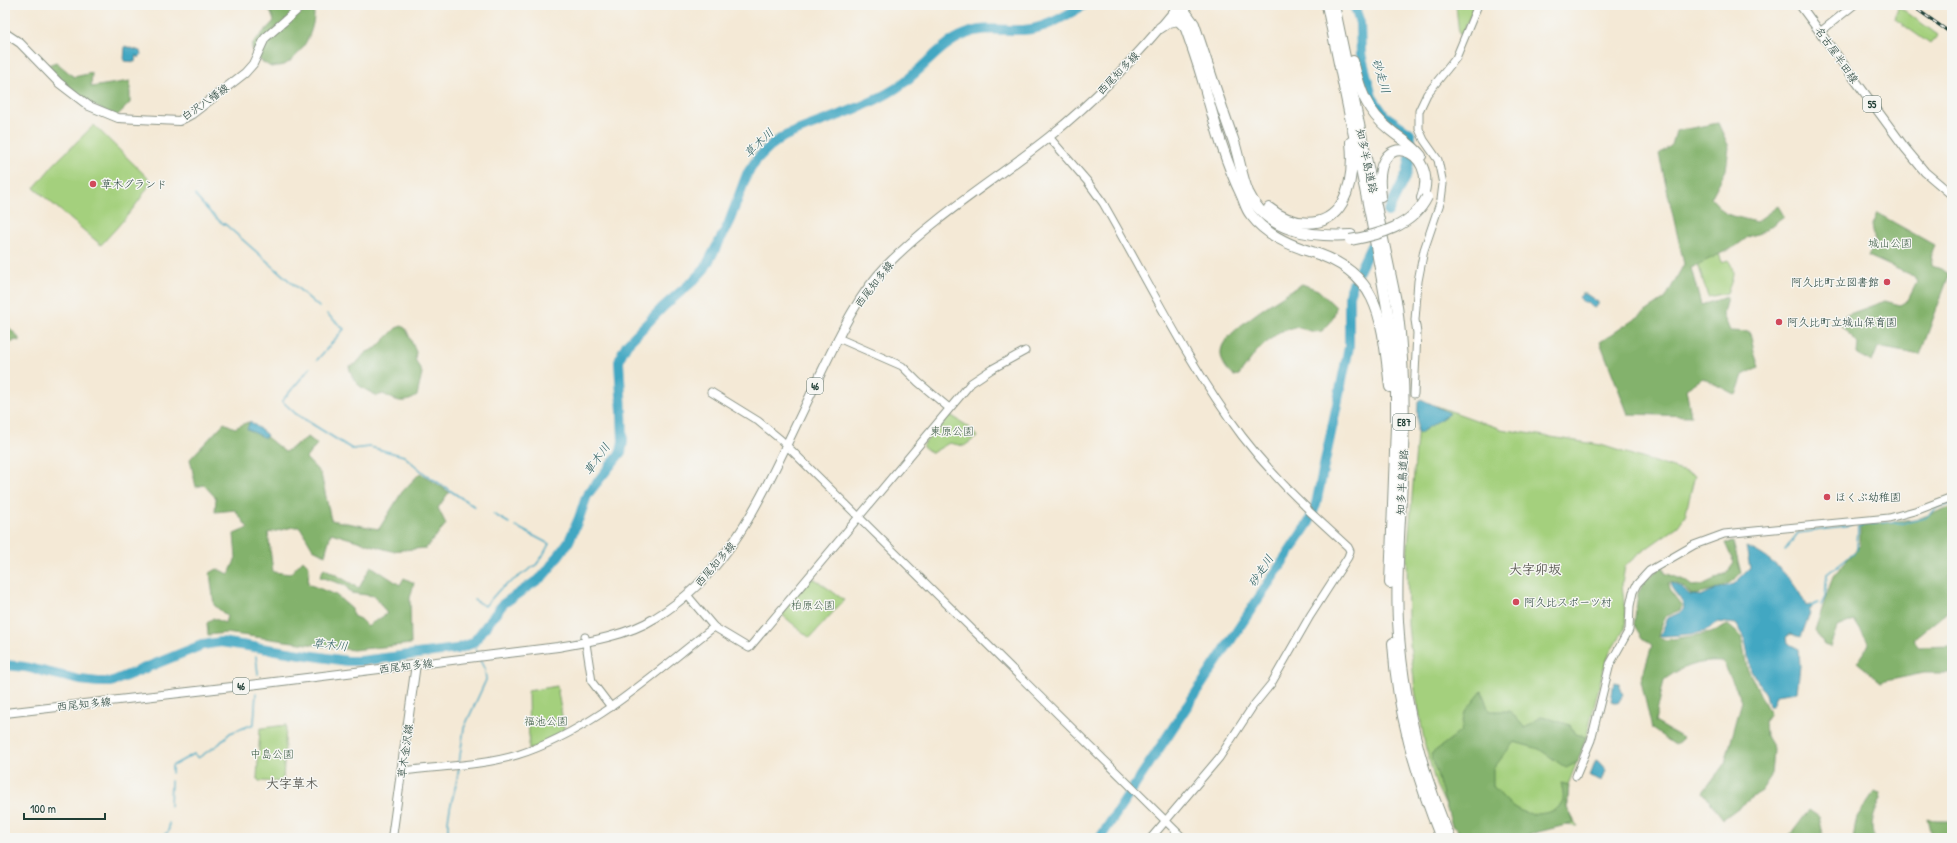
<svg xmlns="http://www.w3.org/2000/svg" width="1957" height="843" viewBox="0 0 1957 843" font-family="'Patrick Hand','Klee One',sans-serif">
  <rect width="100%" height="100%" fill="#f6f6f2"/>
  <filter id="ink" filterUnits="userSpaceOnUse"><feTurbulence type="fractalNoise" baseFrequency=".025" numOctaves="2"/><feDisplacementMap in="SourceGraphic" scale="8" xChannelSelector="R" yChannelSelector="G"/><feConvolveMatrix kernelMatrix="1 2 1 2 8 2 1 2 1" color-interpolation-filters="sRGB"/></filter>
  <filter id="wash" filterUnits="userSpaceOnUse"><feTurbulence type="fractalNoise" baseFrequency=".012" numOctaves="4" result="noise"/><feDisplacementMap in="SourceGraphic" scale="16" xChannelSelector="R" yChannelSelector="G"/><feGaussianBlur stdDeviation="0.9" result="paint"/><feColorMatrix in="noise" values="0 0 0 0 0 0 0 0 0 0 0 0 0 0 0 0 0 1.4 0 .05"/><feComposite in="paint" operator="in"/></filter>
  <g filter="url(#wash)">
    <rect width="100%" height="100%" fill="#f4e9d6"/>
    <g fill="#a4d07d" stroke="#628658">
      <path d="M1474 5 1463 34H1459L1456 6Z"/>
      <path d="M1898 6 1938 35 1930 44 1895 19Z"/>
      <path d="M94 125 151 181C138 206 119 225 101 245L34 188 54 164Z"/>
      <path d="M1719 254 1722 262 1728 260C1737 272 1732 280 1727 293L1708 297 1698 264Z"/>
      <path d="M1420 400 1501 429 1601 445 1695 475 1685 516 1678 526 1640 553 1625 566 1622 584 1626 621 1624 630 1610 652 1603 671 1587 735 1568 785V809L1577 826 1560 825 1461 838 1436 785 1425 745 1415 690 1408 625 1407 557Z"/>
      <path d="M949 414 969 427 977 437 964 446 949 443 932 453 922 446Z"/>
      <path d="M808 579H815L844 600 810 638 781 614Z"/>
      <path d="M557 686 565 734 529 750 528 691Z"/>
      <path d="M286 725 283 782 259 781 257 778 260 729 262 728Z"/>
    </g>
    <g fill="#83b26c" stroke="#517850">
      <path d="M263 5H313C318 25 304 53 286 64 282 66 276 66 271 67 261 61 251 56 252 44L274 21 271 13Z"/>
      <path d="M56 62 74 77 92 73 91 87 130 81V103L117 116 90 104 45 66Z"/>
      <path d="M1718 123 1729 147 1726 170 1711 198 1726 214 1756 222 1778 206 1784 216 1763 232 1748 237 1736 246 1691 268 1701 305 1727 297 1723 314 1730 331 1750 332 1754 352 1759 367 1743 375 1736 395 1703 378 1686 389 1691 416 1628 414 1600 342 1665 299 1684 264 1659 154 1672 145 1676 131Z"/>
      <path d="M1877 213 1934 245 1931 252 1932 266 1941 269 1949 275 1920 355 1878 347 1872 362 1857 354 1858 343 1841 326 1844 316 1885 301 1900 305 1908 300 1917 282 1913 276 1868 256 1875 242 1872 225Z"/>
      <path d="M1302 284 1318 290 1336 307 1334 315 1330 323 1322 331 1315 332 1295 327 1279 332 1257 351 1239 375 1234 376C1226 370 1218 358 1222 347 1227 330 1286 293 1302 284Z"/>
      <path d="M5 323 19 338V341L16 340 5 346Z"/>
      <path d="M402 326 406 329 416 352 415 359 422 373 417 396C403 405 397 401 383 394L377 396C361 387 353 385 349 366L356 364 365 353 376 348 396 328Z"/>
      <path d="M248 422 285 452 308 437 317 444 306 458 321 474 331 520 379 529 402 492 420 473 449 492 438 508 446 524 426 548 391 551 331 533 325 555 313 549 300 527H293L268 533 273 572 290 574 303 560 309 566 308 584 336 595 352 609 353 616 360 619 367 626 387 614 375 596 351 593 345 585 320 577 324 568 359 588 371 566 400 585 404 578 414 583 410 598 411 644 353 650 226 633 208 635 207 623 213 618 225 623 227 616 214 605 210 573 217 569 229 574 236 558 234 534 248 528 235 510 215 512 216 498 204 485 196 487 190 459 224 423 235 428Z"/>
      <path d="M1952 506V574L1949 576 1952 587V608L1914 639 1918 647 1952 646V673H1924L1881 682 1857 662 1869 644 1854 620 1837 627 1830 647 1824 645 1815 630 1833 576 1860 545V525L1915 520Z"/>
      <path d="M1733 542 1741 573C1730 586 1710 593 1692 595 1685 589 1678 581 1668 583L1669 589 1682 606 1680 610 1666 616 1659 631V637L1666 640 1711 633 1728 625 1741 636 1747 668 1770 714 1765 721 1766 736 1773 748 1771 776 1761 791 1723 819 1703 792 1725 763 1742 701 1723 662C1698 661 1684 665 1664 680L1655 722 1683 738 1675 745 1652 729 1641 681 1652 645 1642 638 1634 625 1638 593 1647 578 1663 566 1665 573 1684 580 1692 586 1702 585 1727 573 1734 563 1725 543Z"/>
      <path d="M1482 691 1489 711H1510L1525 728 1542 716 1570 725 1575 734 1586 737 1578 762 1566 768 1539 749 1514 742 1493 769V786C1502 796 1511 808 1524 812 1534 816 1558 814 1563 801 1564 796 1562 788 1561 783L1569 785 1567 805 1574 823 1534 833 1523 838H1468L1452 826 1431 754 1461 731 1465 712Z"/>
      <path d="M1874 792 1880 794 1881 799C1875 813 1868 824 1875 838H1853L1857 817Z"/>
      <path d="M1809 810 1819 817 1824 838H1784L1791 834Z"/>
      <path d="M1927 818 1936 821H1952V838H1930V831Z"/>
    </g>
    <g fill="#42a7c2" stroke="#30727b">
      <path d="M125 46 140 51 141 54 139 58 136 55 135 62 124 61Z"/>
      <path d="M1582 294H1586L1598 302V305L1594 308 1587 303H1584L1579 297Z"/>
      <path d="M1421 399 1450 413 1420 433 1417 432 1418 401Z"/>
      <path d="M250 421 267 435 265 438 247 429Z"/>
      <path d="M1746 547C1771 556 1796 581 1806 606L1811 605 1812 608 1808 610 1810 613 1801 637 1791 634 1786 637 1787 643 1799 649 1800 666 1797 692 1776 695 1772 706H1769L1766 694 1751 671 1744 636 1736 624 1718 622C1713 624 1711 627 1708 630 1702 634 1669 636 1661 636L1660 635 1668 618 1681 612 1684 608C1683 599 1673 593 1670 584L1671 583 1679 586 1690 595 1703 596 1720 588 1734 584 1750 568Z"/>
      <path d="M1614 682 1619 683 1623 695 1618 703 1611 701Z"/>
      <path d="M1596 760 1598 761 1606 770 1602 781 1590 776Z"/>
    </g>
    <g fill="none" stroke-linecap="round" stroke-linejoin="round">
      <g stroke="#42a7c2" stroke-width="1.5">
        <path d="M195 195C200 202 218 222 226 225L319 307"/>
        <path d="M317 360 344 329 327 314"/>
        <path d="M310 368 282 401 296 414 352 449 370 447 404 456 425 474 475 507"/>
        <path d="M493 514 509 523"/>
        <path d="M1785 550 1798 533 1851 526"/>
        <path d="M474 600 485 606 500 589 536 565 542 557 549 544 515 526"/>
        <path d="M1821 605 1825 597 1827 574 1857 550 1858 526 1890 522 1900 524 1925 518 1938 507 1952 502"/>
        <path d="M1810 607 1818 603"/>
        <path d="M473 643 478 654"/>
        <path d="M256 656 258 674"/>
        <path d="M459 763 464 728 486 680 485 670 480 660"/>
        <path d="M172 773V766L194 754 198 758 219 744 230 733 254 724 256 693"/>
        <path d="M170 806 171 781"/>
        <path d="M160 838 169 831V823"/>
        <path d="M449 838C444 815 457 790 459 767"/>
      </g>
      <g stroke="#42a7c2" stroke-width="10">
        <path d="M1354 5 1360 23 1361 54 1372 97 1385 116 1410 133 1411 139"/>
        <path d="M1388 212 1407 173 1410 158"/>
        <path d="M1359 271 1371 246"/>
        <path d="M5 665 25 667 80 680 98 682H111L202 645 221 642 347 661H361L457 649 473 643 503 604 542 577 548 570 569 541 579 518 587 495 621 452 623 441 622 411 619 362 622 353 627 344 663 307 693 281 705 268 728 225 747 174 757 159 769 147 783 137C820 120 860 111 895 89 921 73 937 45 966 34 985 26 1003 31 1023 30 1045 29 1065 16 1084 5"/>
        <path d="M1100 838 1309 522 1316 504 1349 347V295L1353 284"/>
      </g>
    </g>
  </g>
  <g filter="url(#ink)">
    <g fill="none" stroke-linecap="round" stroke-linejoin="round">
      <defs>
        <g id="tertiary">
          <path d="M1820 32 1854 5"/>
          <path d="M1049 137 1087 181 1103 203C1148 281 1188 364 1242 436 1262 462 1284 486 1307 508"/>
          <path d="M838 338 902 366 918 382 949 408"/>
          <path d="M711 392 758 421 781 440 1183 838"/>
          <path d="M1414 394 1417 333 1415 320 1418 281 1424 250 1441 200 1443 184 1438 160 1424 140 1419 129V111L1427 94 1456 58 1478 5"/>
          <path d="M687 595 714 627 749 648 971 383 992 369 1025 351"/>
          <path d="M585 637 592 682 611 707"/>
          <path d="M403 771C440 766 481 766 517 755 593 731 653 674 714 627"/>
          <path d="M1576 776 1591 740 1610 664 1629 630 1630 606 1633 592 1637 584 1649 571 1694 545 1724 534 1889 518 1918 510 1952 497"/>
          <path d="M1151 838 1219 758 1253 706 1271 684 1310 616 1348 557 1350 551 1348 547 1309 511"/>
        </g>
        <g id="secondary">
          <path d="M5 33 20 43 59 83 89 106 118 118 179 121 192 114 245 73 253 64 265 38 303 5"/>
          <path d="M392 838 416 664"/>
        </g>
        <g id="primary">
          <path d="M1800 5 1905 148 1925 172 1952 195"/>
          <path d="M5 713 258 684 558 647C588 642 629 635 655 618 721 578 753 515 785 448 797 423 809 398 821 373 839 336 857 296 886 266 935 216 995 180 1049 137 1098 98 1140 53 1179 5"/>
        </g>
        <g id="motorway">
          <path d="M1327 5 1371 218 1393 341 1396 369V426L1390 583"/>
          <path d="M1334 5 1397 306C1403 354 1405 403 1403 451 1402 508 1395 564 1398 621 1402 695 1420 770 1450 838"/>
          <path d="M1178 7C1187 32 1196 56 1203 81 1214 120 1224 159 1242 196 1245 203 1246 209 1251 215 1266 235 1289 245 1312 252 1382 273 1382 323 1390 387"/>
          <path d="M1180 9 1186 13 1194 24C1207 62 1219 101 1233 139 1239 156 1241 175 1248 192 1267 233 1312 237 1351 235"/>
          <path d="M1160 28 1169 22 1178 20 1186 28"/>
          <path d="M1353 61C1360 90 1366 111 1390 130 1401 139 1413 145 1421 156"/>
          <path d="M1381 196C1370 123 1441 148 1422 198"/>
          <path d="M1269 208C1291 226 1326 231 1342 203 1352 185 1353 162 1351 142"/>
          <path d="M1393 643C1397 711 1416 775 1441 838"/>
        </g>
      </defs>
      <use href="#tertiary" stroke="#8a9385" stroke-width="9"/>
      <use href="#secondary" stroke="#8a9385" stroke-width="10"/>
      <use href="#primary" stroke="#8a9385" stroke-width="10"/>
      <use href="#motorway" stroke="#8a9385" stroke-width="12"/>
      <use href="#tertiary" stroke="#fff" stroke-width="7"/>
      <use href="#secondary" stroke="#fff" stroke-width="8"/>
      <use href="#primary" stroke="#fff" stroke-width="8"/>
      <use href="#motorway" stroke="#fff" stroke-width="10"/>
      <defs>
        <path id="rail" d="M1911 5 1952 34"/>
      </defs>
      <use href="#rail" stroke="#1f3d34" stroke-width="3"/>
      <use href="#rail" stroke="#f6f6f2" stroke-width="1.5" stroke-dasharray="4.5" stroke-linecap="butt"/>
      <defs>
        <path id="motorway-bridge" d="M1350 240C1379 235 1413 226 1427 197"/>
      </defs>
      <use href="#motorway-bridge" stroke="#8a9385" stroke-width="12" stroke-linecap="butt"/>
      <use href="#motorway-bridge" stroke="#fff" stroke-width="10"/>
    </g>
  </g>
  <g fill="#d1495b" stroke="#f6f6f2" stroke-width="1.5">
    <circle cx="93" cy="184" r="4"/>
    <circle cx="1887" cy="282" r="4"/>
    <circle cx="1779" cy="322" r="4"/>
    <circle cx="1827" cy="497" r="4"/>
    <circle cx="1516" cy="602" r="4"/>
  </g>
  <g text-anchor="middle" stroke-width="3" stroke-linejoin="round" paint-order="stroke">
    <g fill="#f6f6f2" stroke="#60746d" stroke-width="1">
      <rect x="1863" y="96" width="18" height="16" rx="3"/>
      <rect x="807" y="378" width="16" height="16" rx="3"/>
      <rect x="1393" y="414" width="22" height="16" rx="3"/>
      <rect x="233" y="678" width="16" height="16" rx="3"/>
    </g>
    <g font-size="10" font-weight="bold" fill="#1f3d34">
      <text x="1872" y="108">55</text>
      <text x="815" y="390">46</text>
      <text x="1404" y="426">E87</text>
      <text x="241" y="690">46</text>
    </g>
    <g font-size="11" fill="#1f3d34" stroke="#f6f6f2">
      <text transform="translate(1837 55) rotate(55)" y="4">名古屋半田線</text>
      <text transform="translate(1118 73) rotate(-46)" y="4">西尾知多線</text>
      <text transform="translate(205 102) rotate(-35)" y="4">白沢八幡線</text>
      <text transform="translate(1367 161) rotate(78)" y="4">知多半島道路</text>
      <text transform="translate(874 284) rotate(-52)" y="4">西尾知多線</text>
      <text transform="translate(1402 482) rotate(-87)" y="4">知多半島道路</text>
      <text transform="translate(715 564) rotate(-49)" y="4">西尾知多線</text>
      <text transform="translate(406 666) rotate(-7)" y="4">西尾知多線</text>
      <text transform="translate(84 704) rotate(-6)" y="4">西尾知多線</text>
      <text transform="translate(405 751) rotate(-82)" y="4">草木金沢線</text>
    </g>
    <g font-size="11" fill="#1f3d34" stroke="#f6f6f2" text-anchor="start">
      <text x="101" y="188">草木グランド</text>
      <text x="1879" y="286" text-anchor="end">阿久比町立図書館</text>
      <text x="1787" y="326">阿久比町立城山保育園</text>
      <text x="1835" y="501">ほくぶ幼稚園</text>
      <text x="1524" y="606">阿久比スポーツ村</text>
    </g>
    <g font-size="11" fill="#3a5a43" stroke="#f6f6f2">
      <text x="1890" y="247">城山公園</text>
      <text x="952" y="435">東原公園</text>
      <text x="813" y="609">柏原公園</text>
      <text x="546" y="725">福池公園</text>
      <text x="272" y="758">中島公園</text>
    </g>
    <g font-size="12" font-style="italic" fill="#2a5d5f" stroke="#f6f6f2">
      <text transform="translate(1381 76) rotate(73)" y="4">砂走川</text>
      <text transform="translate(759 143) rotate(-44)" y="4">草木川</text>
      <text transform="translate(597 459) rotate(-55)" y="4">草木川</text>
      <text transform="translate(1261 571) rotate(-57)" y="4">砂走川</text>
      <text transform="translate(330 645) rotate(6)" y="4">草木川</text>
    </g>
    <g font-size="13" font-weight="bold" fill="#5c5c55" stroke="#f6f6f2">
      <text x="1535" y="574">大字卯坂</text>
      <text x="292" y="788">大字草木</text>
    </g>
  </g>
  <rect width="1957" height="843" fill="none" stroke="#f6f6f2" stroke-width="20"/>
  <path d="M24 813v6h81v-6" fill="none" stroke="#1f3d34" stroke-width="2"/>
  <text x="30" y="813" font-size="12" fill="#1f3d34" stroke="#f6f6f2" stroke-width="3" paint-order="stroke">100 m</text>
</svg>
